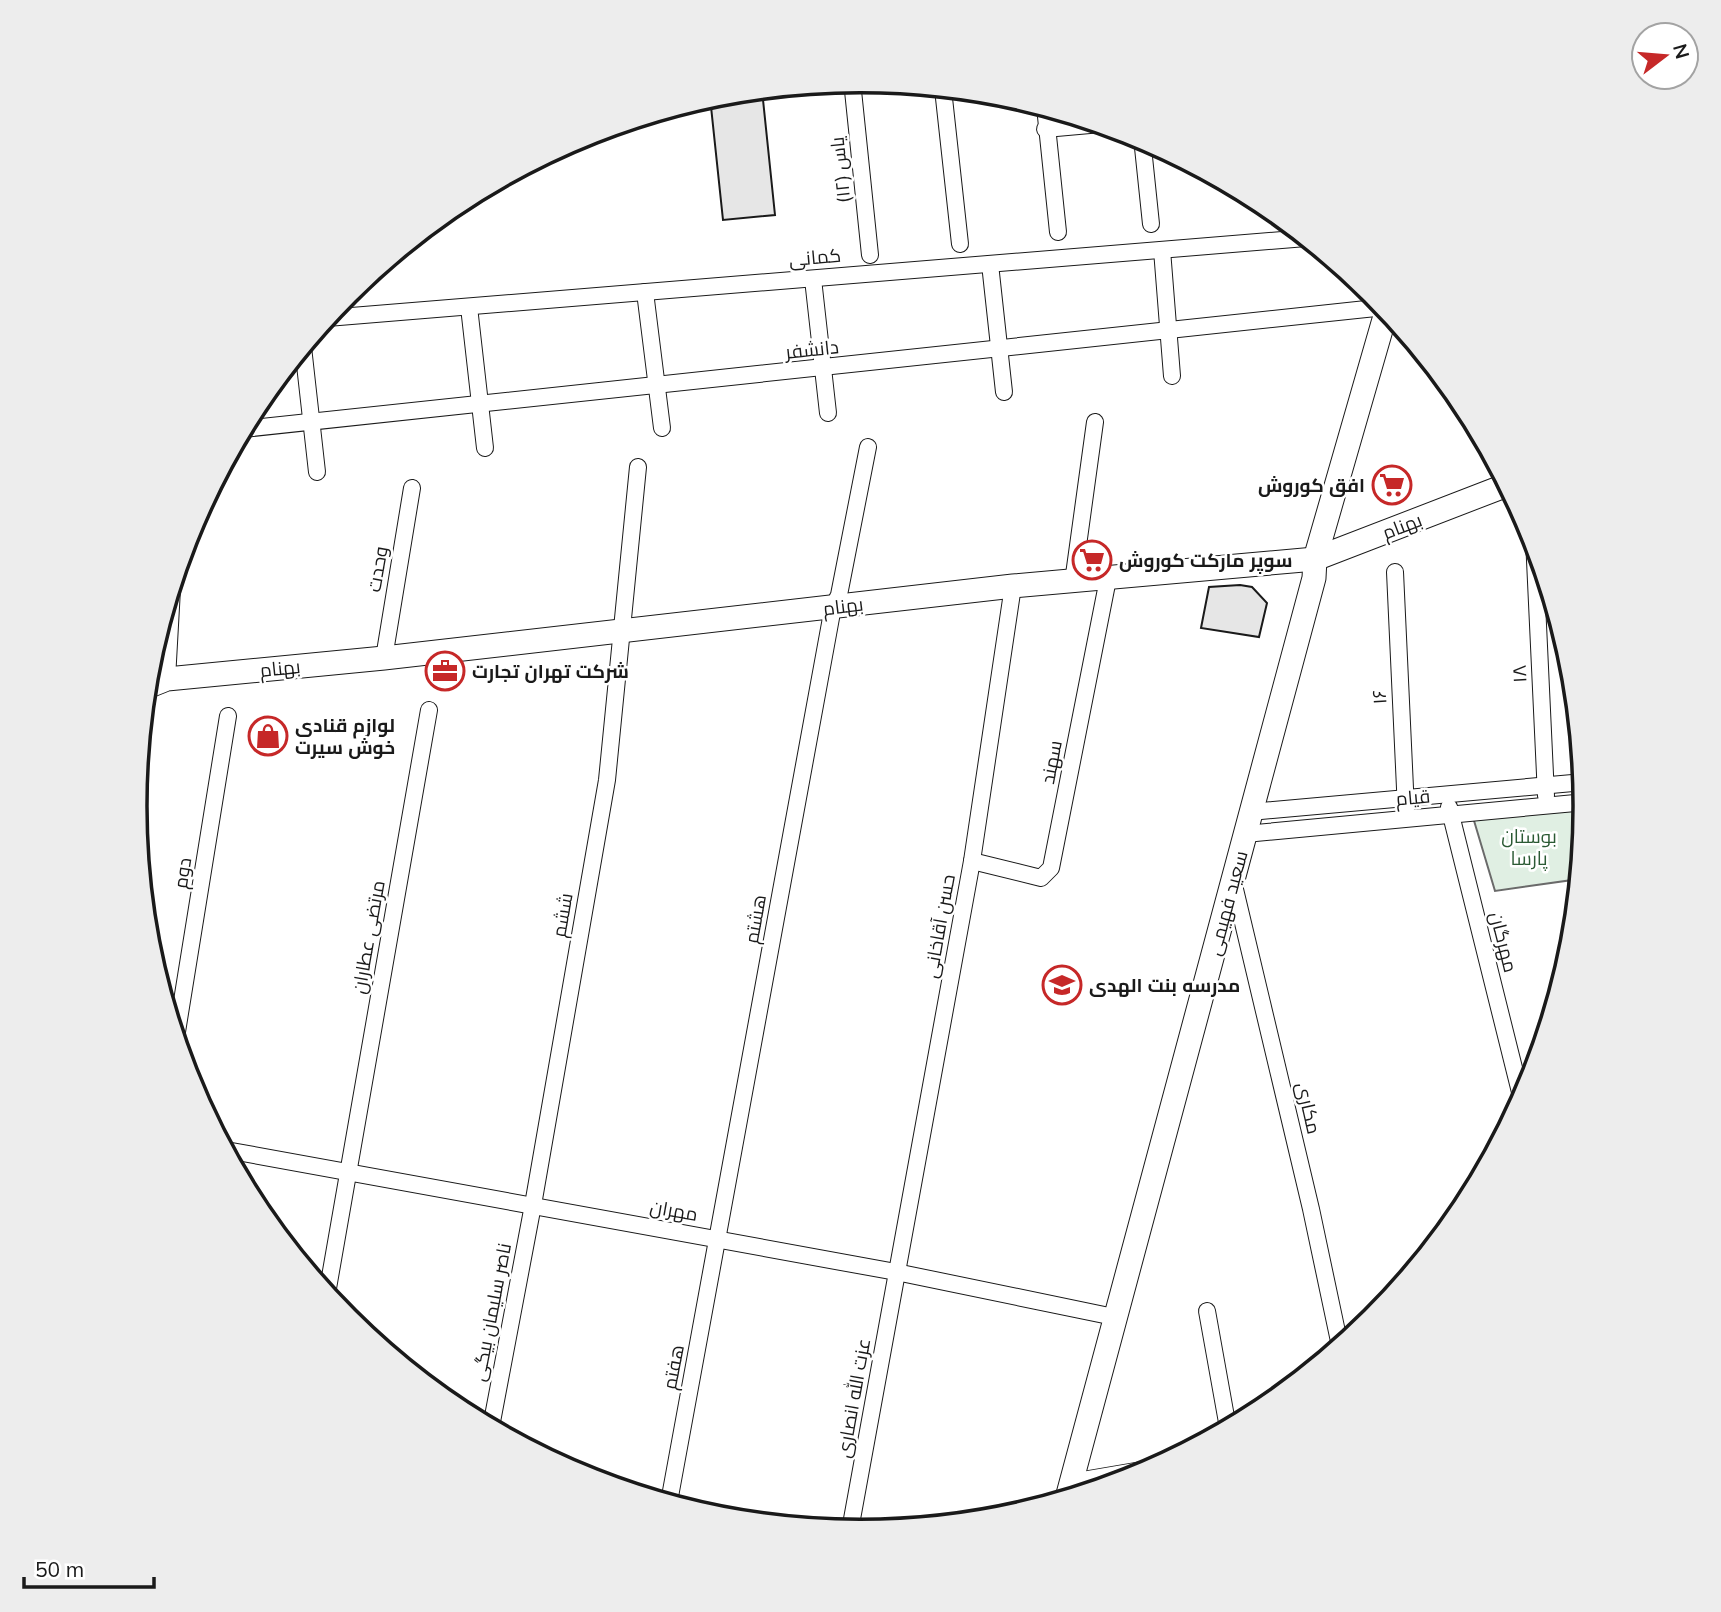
<svg xmlns="http://www.w3.org/2000/svg" width="1721" height="1612" viewBox="0 0 1721 1612" font-family="Mulish,Cairo,sans-serif">
  <rect width="100%" height="100%" fill="#fff"/>
  <path fill="#e0efe3" stroke="#6a6a6a" stroke-width="2" d="M1586 806 1579 879 1495 891 1472 814Z"/>
  <g fill="#e6e6e6" stroke="#1a1a1a" stroke-width="2">
    <path d="M762 90 775 215 723 220 710 97Z"/>
    <path d="M1240 585 1252 587 1267 603 1259 637 1201 628 1209 587Z"/>
  </g>
  <g fill="none" stroke-linecap="round" stroke-linejoin="round">
    <defs>
      <g id="street">
        <path d="M852 81 870 255"/>
        <path d="M943 89 960 244"/>
        <path d="M1045 107 1058 232"/>
        <path d="M1045 129 1101 124"/>
        <path d="M1142 138 1151 224"/>
        <path d="M1162 250 1172 376"/>
        <path d="M990 264 1004 392"/>
        <path d="M813 279 828 413"/>
        <path d="M645 292 662 428"/>
        <path d="M469 307 485 448"/>
        <path d="M327 318 1306 238"/>
        <path d="M303 347 317 472"/>
        <path d="M243 429 1385 307"/>
        <path d="M1534 539 1546 796"/>
        <path d="M1395 572 1406 810"/>
        <path d="M1073 582 1095 422"/>
        <path d="M384 658 412 488"/>
        <path d="M167 679 172 589"/>
        <path d="M1449 807 1522 1100"/>
        <path d="M1250 812 1584 782"/>
        <path d="M1245 834 1586 802"/>
        <path d="M972 861 1041 878 1051 868 1108 579"/>
        <path d="M1234 885 1311 1209 1340 1346"/>
        <path d="M176 1038 228 716"/>
        <path d="M226 1150 896 1272 1114 1317"/>
        <path d="M327 1294 429 710"/>
        <path d="M1207 1311 1228 1428"/>
        <path d="M491 1427 533 1205 607 780 638 467"/>
        <path d="M1071 1482 1153 1468"/>
        <path d="M669 1502 833 607 839 595 868 447"/>
        <path d="M850 1530 972 861 1013 586"/>
      </g>
      <g id="secondary">
        <path d="M147 687 167 679 384 658 1013 586 1315 559 1507 485"/>
        <path d="M1067 1498 1314 578 1315 559 1387 309"/>
      </g>
    </defs>
    <use href="#street" stroke="#1a1a1a" stroke-width="18"/>
    <use href="#secondary" stroke="#1a1a1a" stroke-width="25"/>
    <use href="#street" stroke="#fff" stroke-width="16"/>
    <use href="#secondary" stroke="#fff" stroke-width="23"/>
  </g>
  <defs>
    <symbol id="supermarket-ring" viewBox="-11 -11 22 22"><circle r="9.5" fill="#fff" stroke="#c62828" stroke-width="1.5"/><path d="M-6-5.5h2.5l.6 2H6L4.5 2H-2.5L-4.4-4H-6ZM-1.5 3.2a1.3 1.3 0 1 0 .1 0ZM3 3.2a1.3 1.3 0 1 0 .1 0Z" fill="#c62828"/></symbol>
    <symbol id="office-ring" viewBox="-11 -11 22 22"><circle r="9.5" fill="#fff" stroke="#c62828" stroke-width="1.5"/><path d="M-6-3h4V-5.5h4V-3h4V5H-6ZM-1-4.5V-3h2v-1.5ZM-6 0V1H6V0Z" fill="#c62828"/></symbol>
    <symbol id="shop-ring" viewBox="-11 -11 22 22"><circle r="9.5" fill="#fff" stroke="#c62828" stroke-width="1.5"/><path d="M-5-2.5h2.3a2.7 3.5 0 0 1 5.4 0H5L5.5 6h-11ZM-1.5-2.5h3a1.5 2.3 0 0 0-3 0Z" fill="#c62828"/></symbol>
    <symbol id="school-ring" viewBox="-11 -11 22 22"><circle r="9.5" fill="#fff" stroke="#c62828" stroke-width="1.5"/><path d="M0-5L7-2L0 1L-7-2ZM-4 1L0 2.5L4 1V4Q0 6-4 4Z" fill="#c62828"/></symbol>
  </defs>
  <g fill-rule="evenodd">
    <use href="#supermarket-ring" x="1370" y="463" width="44" height="44"/>
    <use href="#supermarket-ring" x="1070" y="538" width="44" height="44"/>
    <use href="#office-ring" x="423" y="649" width="44" height="44"/>
    <use href="#shop-ring" x="246" y="714" width="44" height="44"/>
    <use href="#school-ring" x="1040" y="963" width="44" height="44"/>
  </g>
  <g text-anchor="middle" stroke-width="5" stroke-linejoin="round" paint-order="stroke">
    <g font-size="19" fill="#1a1a1a" stroke="#fff">
      <text transform="translate(840 170) rotate(-96)" y="7">یاس (۱۲)</text>
      <text transform="translate(815 257) rotate(-5)" y="7">کمانی</text>
      <text transform="translate(812 349) rotate(-6)" y="7">دانشفر</text>
      <text transform="translate(1402 526) rotate(-21)" y="7">بهنام</text>
      <text transform="translate(377 569) rotate(-80)" y="7">وحدت</text>
      <text transform="translate(843 606) rotate(-7)" y="7">بهنام</text>
      <text transform="translate(280 668) rotate(-6)" y="7">بهنام</text>
      <text transform="translate(1519 674) rotate(-93)" y="7">۱۸</text>
      <text transform="translate(1379 697) rotate(-93)" y="7">۱۶</text>
      <text transform="translate(1051 762) rotate(-79)" y="7">سهند</text>
      <text transform="translate(1413 797) rotate(-5)" y="7">قیام</text>
      <text transform="translate(182 873) rotate(-81)" y="7">دوم</text>
      <text transform="translate(1227 903) rotate(-75)" y="7">سعید فهیمی</text>
      <text transform="translate(562 915) rotate(-80)" y="7">ششم</text>
      <text transform="translate(755 919) rotate(-80)" y="7">هشتم</text>
      <text transform="translate(939 926) rotate(-80)" y="7">حسن آقاخانی</text>
      <text transform="translate(368 937) rotate(-80)" y="7">مرتضی عطاران</text>
      <text transform="translate(1504 942) rotate(76)" y="7">مهرگان</text>
      <text transform="translate(1309 1108) rotate(77)" y="7">مکاری</text>
      <text transform="translate(674 1210) rotate(10)" y="7">مهران</text>
      <text transform="translate(491 1312) rotate(-79)" y="7">ناصر سلیمان بیگی</text>
      <text transform="translate(673 1367) rotate(-79)" y="7">هفتم</text>
      <text transform="translate(853 1398) rotate(-80)" y="7">عزت الله انصاری</text>
    </g>
    <g font-size="19" font-weight="bold" fill="#1a1a1a" stroke="#fff" text-anchor="start">
      <text x="1365" y="492" text-anchor="end">افق کوروش</text>
      <text x="1119" y="567">سوپر ماركت كوروش</text>
      <text x="472" y="678">شرکت تهران تجارت</text>
      <text x="295" y="732">لوازم قنادی<tspan x="295" dy="22">خوش سیرت</tspan></text>
      <text x="1089" y="992">مدرسه بنت الهدی</text>
    </g>
    <g font-size="19" fill="#2b5a34" stroke="#fff">
      <text x="1529" y="843">بوستان<tspan x="1529" dy="22">پارسا</tspan></text>
    </g>
  </g>
  <path d="M0 0H1721V1612H0ZM147 806a713 713 0 1 1 1426 0a713 713 0 1 1-1426 0Z" fill="#ededed" fill-rule="evenodd"/>
  <path fill="none" stroke="#1a1a1a" stroke-width="3.5" d="M147 806a713 713 0 1 1 1426 0a713 713 0 1 1-1426 0Z"/>
  <g transform="translate(1665 56) rotate(74)"><circle r="33" fill="#ffffff" stroke="#a3a3a3" stroke-width="2"/>
  <path d="M0-5L12 26L0 18L-12 26Z" fill="#c62828"/>
  <text y="-10" font-size="19" font-weight="bold" text-anchor="middle" fill="#1a1a1a">N</text>
  </g>
  <path d="M24 1577v10h130v-10" fill="none" stroke="#1a1a1a" stroke-width="3.5"/>
  <text x="35" y="1577" font-size="21" fill="#1a1a1a" stroke="#ffffff" stroke-width="5" paint-order="stroke">50 m</text>
</svg>
